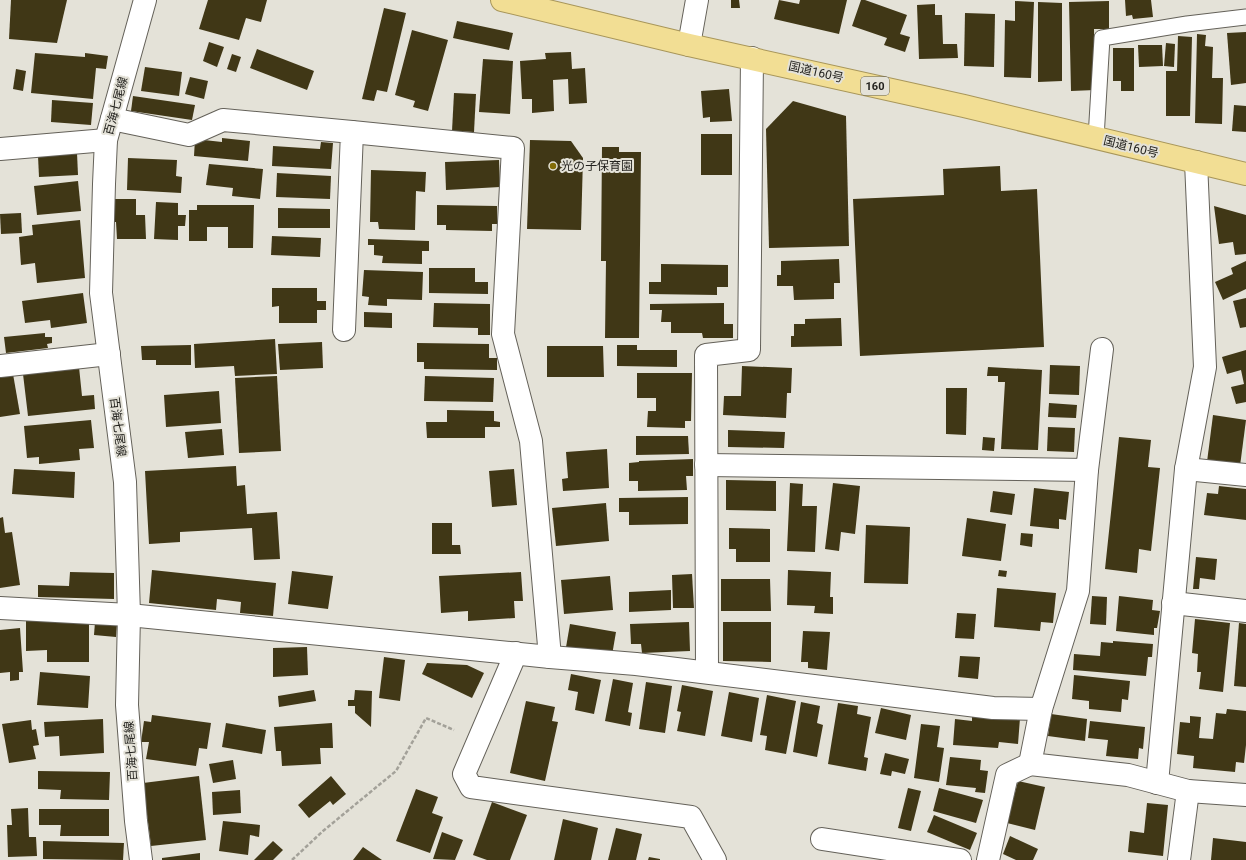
<svg xmlns="http://www.w3.org/2000/svg" width="1246" height="860" viewBox="0 0 1246 860" font-family="Roboto,'Noto Sans JP',sans-serif">
  <rect width="100%" height="100%" fill="#e4e2d8"/>
  <g fill="#403716">
    <path d="M11 0H67L57 43 9 39Z"/>
    <path d="M208 0H267L261 22 246 18 239 40 199 29Z"/>
    <path d="M731 0H739L740 8H731Z"/>
    <path d="M779 0 799 4 800 0H847L839 34 774 19Z"/>
    <path d="M861 0H865L907 15 900 34 910 37 905 52 884 45 887 38 852 26Z"/>
    <path d="M1125 0H1151L1153 17 1133 19 1132 15 1126 16Z"/>
    <path d="M1015 1 1034 2 1031 78 1004 77 1005 20 1015 21Z"/>
    <path d="M1109 1V29H1094L1095 90 1071 91 1069 2Z"/>
    <path d="M1038 2 1062 3V81L1038 82Z"/>
    <path d="M935 4V15H942L943 44H957L958 58 919 59 917 5Z"/>
    <path d="M384 8 406 13 387 92 377 90 374 101 362 99Z"/>
    <path d="M965 13 995 14 994 67 964 66Z"/>
    <path d="M457 21 513 33 509 50 453 38Z"/>
    <path d="M412 30 448 40 428 111 413 107 415 101 395 95Z"/>
    <path d="M1246 32V83L1231 85 1227 33Z"/>
    <path d="M1197 34 1206 35 1205 46 1213 47 1212 78H1223L1222 124 1195 123Z"/>
    <path d="M1178 36 1192 37 1190 116H1166V71H1177Z"/>
    <path d="M209 42 224 47 217 67 203 61Z"/>
    <path d="M1166 43 1175 44 1174 67 1164 66Z"/>
    <path d="M1138 45H1162L1163 66 1139 67Z"/>
    <path d="M1113 48H1134V91H1121V81H1113Z"/>
    <path d="M257 49 314 71 307 90 250 68Z"/>
    <path d="M571 52 572 69 585 68 587 103 569 104 568 79 553 80 554 111 532 113V99H522L520 61 546 59 545 53Z"/>
    <path d="M35 53 85 57V53L108 56 106 69 96 68 93 99 31 93Z"/>
    <path d="M232 54 241 57 236 72 227 69Z"/>
    <path d="M483 59 513 61 510 114 479 112Z"/>
    <path d="M145 67 182 72 179 96 141 91Z"/>
    <path d="M16 69 26 71 23 91 13 89Z"/>
    <path d="M190 77 208 81 204 99 185 94Z"/>
    <path d="M729 89 732 121 710 122V117L703 118 701 91Z"/>
    <path d="M454 93 476 94 474 132 452 131Z"/>
    <path d="M133 96 195 105 192 120 131 111Z"/>
    <path d="M52 100 93 103 91 125 51 122Z"/>
    <path d="M793 101 846 116 849 246 769 248 766 129Z"/>
    <path d="M1234 105 1246 106V132L1232 131Z"/>
    <rect x="701" y="134" width="31" height="41"/>
    <path d="M222 138 250 141 248 161 194 156 195 139 222 142Z"/>
    <path d="M530 140 571 141 583 158 581 230 527 229Z"/>
    <path d="M321 142 333 143 331 169 272 166 273 146 320 149Z"/>
    <path d="M602 147H619V152H641L639 338H605L606 261H601Z"/>
    <path d="M77 153 78 175 39 177 38 156Z"/>
    <path d="M128 158 177 160 176 176 182 177 181 193 127 190Z"/>
    <path d="M499 160 500 187 446 190 445 162Z"/>
    <path d="M209 164 263 169 260 199 232 196 233 188 206 185Z"/>
    <path d="M1000 166 1001 191 1037 189 1044 347 860 356 853 199 944 195 943 169Z"/>
    <path d="M371 170 426 172 425 192 416 191 415 230 379 229 378 222H370Z"/>
    <path d="M277 173 331 176 330 199 276 197Z"/>
    <path d="M78 181 81 211 37 215 34 186Z"/>
    <path d="M111 199H136V215H145L146 239H117L116 222H111Z"/>
    <path d="M156 202 178 203V215H186L185 226H178V240L154 239Z"/>
    <path d="M197 205H254L253 248H228V227H207V241H189V210H197Z"/>
    <path d="M437 205 497 206V224H492V231L446 230V225H437Z"/>
    <path d="M1214 206 1246 215V254L1235 255 1233 242 1219 244Z"/>
    <path d="M278 208 330 209V228H278Z"/>
    <path d="M21 213 22 233 1 234 0 214Z"/>
    <path d="M80 220 85 278 37 283 35 263 21 265 19 237 33 235 32 225Z"/>
    <path d="M272 236 321 238 320 257 271 255Z"/>
    <path d="M368 239 429 241V251H422V264L382 263 383 256 374 255V245H368Z"/>
    <path d="M839 259 840 283H834V299L794 300 793 286H777V275H781V261Z"/>
    <path d="M1246 261V289L1223 300 1215 282 1233 274 1231 268Z"/>
    <path d="M661 264 728 265V287H717V295L649 294V282H661Z"/>
    <path d="M429 268H475V282H488V294L429 293Z"/>
    <path d="M364 270 423 272 422 300 387 299V306L368 305 369 297 362 296Z"/>
    <path d="M272 288H317V301H326V310H317V323H279V306L272 307Z"/>
    <path d="M83 293 87 323 51 328 50 320 25 323 22 301Z"/>
    <path d="M1246 298V327L1240 328 1233 301Z"/>
    <path d="M434 303 490 304V335H478V328L433 327Z"/>
    <path d="M724 303V324H733V338H703L702 333H671V322H661L662 310H650V304Z"/>
    <path d="M364 312 392 313V328L364 327Z"/>
    <path d="M841 318 842 346 791 347V336H794V324H805V319Z"/>
    <path d="M45 333V337H52V343L47 344 48 348 6 353 4 337Z"/>
    <path d="M275 339 277 374 235 376 234 366 195 368 194 344Z"/>
    <path d="M322 342 323 368 280 370 278 344Z"/>
    <path d="M417 343 489 344V358H497V370L424 369V362H417Z"/>
    <path d="M191 345V365H156V360H142L141 346Z"/>
    <path d="M617 345H637V350H677V367L617 366Z"/>
    <path d="M547 346H603L604 377H547Z"/>
    <path d="M1246 350V402L1236 404 1231 387 1244 384 1241 370 1227 374 1222 357Z"/>
    <path d="M1050 365 1080 366 1079 395 1049 394Z"/>
    <path d="M742 366 792 368 791 393H787L786 418 723 415 724 396H741Z"/>
    <path d="M79 367 82 396 94 395 95 409 28 416 23 374Z"/>
    <path d="M988 367 1042 370 1038 450 1001 449 1005 382H998V376H987Z"/>
    <path d="M637 373H692L691 421H685V428L647 427 648 411H656V398H637Z"/>
    <path d="M13 374 20 414 0 417V376Z"/>
    <path d="M277 376 281 451 239 453 235 378Z"/>
    <path d="M425 376 494 378 493 402 424 401Z"/>
    <path d="M946 388H967L966 435 946 434Z"/>
    <path d="M219 391 221 423 166 427 164 395Z"/>
    <path d="M1049 403 1077 405 1076 418 1048 417Z"/>
    <path d="M447 410 494 411V421L500 422V427H485V438H427L426 422H447Z"/>
    <path d="M1213 415 1246 420 1240 466 1207 462Z"/>
    <path d="M91 420 94 448 79 449 80 460 39 464V457L27 458 24 426Z"/>
    <path d="M1048 427 1075 428 1074 452 1047 451Z"/>
    <path d="M222 429 224 455 188 458 185 432Z"/>
    <path d="M728 430 785 432 784 448 728 447Z"/>
    <path d="M636 436H688L689 454 636 455Z"/>
    <path d="M983 437 995 438 994 451 982 450Z"/>
    <path d="M1119 437 1151 440 1148 467 1160 468 1151 551 1139 549 1137 573 1105 569Z"/>
    <path d="M607 449 609 488 563 491 562 479 568 478 566 452Z"/>
    <path d="M693 459V476H686L687 490 638 491V481H629V463L639 462V461Z"/>
    <path d="M236 466 237 486 245 485 247 514 277 512 280 559 254 560 252 528 180 532V542L149 544 145 471Z"/>
    <path d="M14 469 75 472 74 498 12 494Z"/>
    <path d="M514 469 517 505 492 507 489 471Z"/>
    <path d="M726 480 776 481V511L726 510Z"/>
    <path d="M790 483 803 484 802 506H817L815 552 787 551Z"/>
    <path d="M833 483 860 486 855 534 841 532 839 551 825 549Z"/>
    <path d="M1219 486 1246 489V520L1204 515 1207 493 1218 494Z"/>
    <path d="M1034 488 1069 492 1066 520 1059 519V529L1030 526Z"/>
    <path d="M993 491 1015 494 1012 515 990 512Z"/>
    <path d="M688 497V524L629 525V512H619V498Z"/>
    <path d="M606 503 609 541 556 546 552 508Z"/>
    <path d="M3 517 5 533 12 532 20 585 0 588V518Z"/>
    <path d="M967 518 1006 524 1001 561 962 556Z"/>
    <path d="M432 523H452V545H460L461 554H432Z"/>
    <path d="M866 525 910 527 908 584 864 583Z"/>
    <path d="M729 528 770 529V562H736V549H729Z"/>
    <path d="M1021 533 1033 534 1032 547 1020 545Z"/>
    <path d="M1196 557 1217 559 1215 580 1200 578 1199 589H1193Z"/>
    <path d="M152 570 276 583 273 616 240 613 241 602 217 599 216 610 149 603Z"/>
    <path d="M788 570 831 572 830 597H833V614L814 613 815 606 787 605Z"/>
    <path d="M999 570 1007 571 1006 577 998 576Z"/>
    <path d="M292 571 333 576 328 609 288 604Z"/>
    <path d="M70 572 114 573V599L38 597V585L69 586Z"/>
    <path d="M521 572 523 601H514L515 618 468 621V611L441 613 439 576Z"/>
    <path d="M692 574 694 608H673L672 575Z"/>
    <path d="M610 576 613 610 564 614 561 580Z"/>
    <path d="M721 579H770L771 611H721Z"/>
    <path d="M997 588 1056 593 1053 623 1041 622 1040 631 994 627Z"/>
    <path d="M671 590V610L629 612V592Z"/>
    <path d="M1092 596 1107 597 1106 625 1090 624Z"/>
    <path d="M1119 596 1153 600 1152 610 1160 611 1157 628H1154V635L1116 631Z"/>
    <path d="M957 613 976 614 974 639 955 638Z"/>
    <path d="M1195 619 1230 623 1223 692 1199 689 1201 672H1197L1198 654 1192 653Z"/>
    <path d="M26 621H89V662H47V650L26 651Z"/>
    <path d="M95 622 117 624 116 637 94 635Z"/>
    <path d="M689 622 690 651 642 653 641 644H631L630 624Z"/>
    <path d="M723 622H771V662L723 661Z"/>
    <path d="M1239 623 1246 624V687L1234 686Z"/>
    <path d="M570 624 616 632 611 661 565 653Z"/>
    <path d="M20 628 23 672H19V680L10 681V672L0 673V630Z"/>
    <path d="M803 631 830 632 827 670 808 668V662H801Z"/>
    <path d="M1113 641 1153 644 1152 657H1148L1146 676 1073 670 1074 654 1100 656 1101 642 1113 643Z"/>
    <path d="M307 647 308 675 273 677V648Z"/>
    <path d="M960 656 980 657 978 679 958 677Z"/>
    <path d="M384 657 405 660 400 701 379 698Z"/>
    <path d="M427 663 467 665 484 673 472 698 422 674Z"/>
    <path d="M40 672 90 676 88 708 37 705Z"/>
    <path d="M571 674 601 680 594 714 575 710 578 692 568 690Z"/>
    <path d="M1074 675 1130 681 1128 700 1122 699 1121 712 1089 709V701L1072 699Z"/>
    <path d="M613 679 633 683 628 712 632 713 630 726 605 721Z"/>
    <path d="M646 682 672 686 665 733 639 729Z"/>
    <path d="M682 685 713 691 705 736 677 731 681 712 677 711Z"/>
    <path d="M314 690 316 701 279 707 278 696Z"/>
    <path d="M355 690 372 691 371 727 355 713V706H348V700H354Z"/>
    <path d="M729 692 759 698 752 742 721 736Z"/>
    <path d="M767 695 796 701 786 754 765 750 767 736 760 735Z"/>
    <path d="M526 701 555 707 552 721 558 722 545 781 510 773Z"/>
    <path d="M801 702 820 706 817 723 823 725 817 757 793 752Z"/>
    <path d="M838 703 858 706 857 714 871 717 864 757 868 758 866 771 828 764Z"/>
    <path d="M881 708 911 715 906 740 875 733Z"/>
    <path d="M1227 709 1246 711V745L1244 763 1236 762 1235 772 1193 768 1194 756 1177 754 1180 722 1190 723V716L1201 717 1199 738 1213 739 1216 713 1226 714Z"/>
    <path d="M1051 714 1087 719 1085 741 1048 736Z"/>
    <path d="M152 715 211 723 207 749 199 748 196 766 146 759 149 742H141L144 721 151 722Z"/>
    <path d="M972 716 1020 718 1018 744 999 742 998 748 953 745 955 719 972 721Z"/>
    <path d="M103 719 104 753 60 756 59 736 45 737 44 722Z"/>
    <path d="M31 720 32 730 36 729 39 745 33 746 36 759 9 763 2 724Z"/>
    <path d="M1090 721 1145 727 1143 749 1139 748 1138 759 1106 756 1108 740 1088 738Z"/>
    <path d="M226 723 266 730 262 754 222 747Z"/>
    <path d="M332 723 333 748H320L321 764 282 766 281 751H276L274 727Z"/>
    <path d="M921 724 940 726 937 747 944 748 939 782 914 778Z"/>
    <path d="M885 753 909 759 905 774 892 771 891 776 880 774Z"/>
    <path d="M950 757 981 760 980 770 988 771 985 793 975 792 976 788 946 785Z"/>
    <path d="M233 760 236 779 213 783 209 764Z"/>
    <path d="M38 771 110 772 109 800 60 799 61 790 38 789Z"/>
    <path d="M199 776 206 840 151 846 143 783Z"/>
    <path d="M331 776 346 794 333 805 330 801 309 818 298 805Z"/>
    <path d="M1018 781 1045 787 1035 830 1007 823Z"/>
    <path d="M908 788 921 791 911 831 898 828Z"/>
    <path d="M939 788 983 800 976 823 933 811Z"/>
    <path d="M416 789 438 797 432 813 443 817 430 853 396 841Z"/>
    <path d="M240 790 241 813 213 815 212 792Z"/>
    <path d="M492 802 527 815 510 860H487L473 855Z"/>
    <path d="M1147 803 1168 805 1163 856 1128 852 1130 831 1144 833Z"/>
    <path d="M28 808 29 837H36L37 856 8 857 7 825H12L11 809Z"/>
    <path d="M39 809H109V836H60L61 825H39Z"/>
    <path d="M934 815 977 833 970 850 927 832Z"/>
    <path d="M563 819 598 828 591 860H554Z"/>
    <path d="M223 821 260 825 259 837 250 835 248 855 219 851Z"/>
    <path d="M616 828 642 834 636 860H608Z"/>
    <path d="M442 832 463 840 455 860 433 859Z"/>
    <path d="M1010 836 1038 849 1033 860H1016L1003 854Z"/>
    <path d="M1213 838 1246 842V860H1211Z"/>
    <path d="M43 841 124 843 123 860 43 859Z"/>
    <path d="M273 841 283 850 273 860H254Z"/>
    <path d="M363 847 382 860H353Z"/>
    <path d="M200 853V860H162V858Z"/>
    <path d="M649 857 660 859V860H648Z"/>
  </g>
  <g fill="none" stroke-linecap="round" stroke-linejoin="round">
    <defs>
      <path id="service" d="M1096 138 1102 38 1187 24 1246 17"/>
      <g id="minor">
        <path d="M689 45 697 0"/>
        <path d="M112 119 189 135 223 120 352 132 344 330"/>
        <path d="M352 132 513 148 503 334 531 441 550 657"/>
        <path d="M0 149 106 140"/>
        <path d="M0 366 109 354"/>
        <path d="M706 465 1087 470 1102 349"/>
        <path d="M1186 469 1246 475"/>
        <path d="M1173 603 1246 611"/>
        <path d="M0 608 129 615 550 657 636 664 993 708 1041 709 1030 764 1128 775 1188 791 1246 795"/>
        <path d="M516 653 464 774 471 787 691 817 715 860"/>
        <path d="M707 672 706 355 749 350 752 58"/>
        <path d="M1041 709 1078 591 1087 470"/>
        <path d="M1157 783 1186 469 1205 367 1196 162"/>
        <path d="M822 839 960 860"/>
        <path d="M988 860 1007 775 1030 764"/>
        <path d="M1179 860 1188 791"/>
      </g>
      <path id="secondary" d="M141 860 136 821 127 705 129 615 125 482 101 293 104 184 106 140 145 0"/>
      <path id="trunk" d="M502 0 689 45 964 106 1246 174"/>
    </defs>
    <use href="#service" stroke="#646159" stroke-width="17"/>
    <use href="#minor" stroke="#646159" stroke-width="24"/>
    <use href="#secondary" stroke="#646159" stroke-width="24"/>
    <use href="#trunk" stroke="#a8965a" stroke-width="24"/>
    <path stroke="#a3a199" stroke-width="2.5" stroke-dasharray="4 2" stroke-linecap="butt" d="M292 860 323 831 396 771 426 718 454 730"/>
    <use href="#service" stroke="#fff" stroke-width="15"/>
    <use href="#minor" stroke="#fff" stroke-width="22"/>
    <use href="#secondary" stroke="#fff" stroke-width="22"/>
    <use href="#trunk" stroke="#f2de94" stroke-width="22"/>
  </g>
  <circle fill="#836c07" stroke="#e4e2d8" stroke-width="1.5" cx="553" cy="166" r="4"/>
  <g text-anchor="middle" stroke-width="4" stroke-linejoin="round" paint-order="stroke">
    <rect fill="#e4e2d8" stroke="#5d5c56" stroke-width="1" x="861" y="77" width="28" height="18" rx="3"/>
    <g font-size="11" font-weight="bold" fill="#23221e">
      <text x="875" y="90">160</text>
    </g>
    <g font-size="12" fill="#23221e" stroke="#e4e2d8">
      <text transform="translate(816 72) rotate(13)" y="4">国道160号</text>
      <text transform="translate(116 106) rotate(-75)" y="4">百海七尾線</text>
      <text transform="translate(1131 147) rotate(14)" y="4">国道160号</text>
      <text transform="translate(118 427) rotate(83)" y="4">百海七尾線</text>
      <text transform="translate(131 751) rotate(-94)" y="4">百海七尾線</text>
    </g>
    <g font-size="12" fill="#23221e" stroke="#e4e2d8" text-anchor="start">
      <text x="561" y="170">光の子保育園</text>
    </g>
  </g>
</svg>
